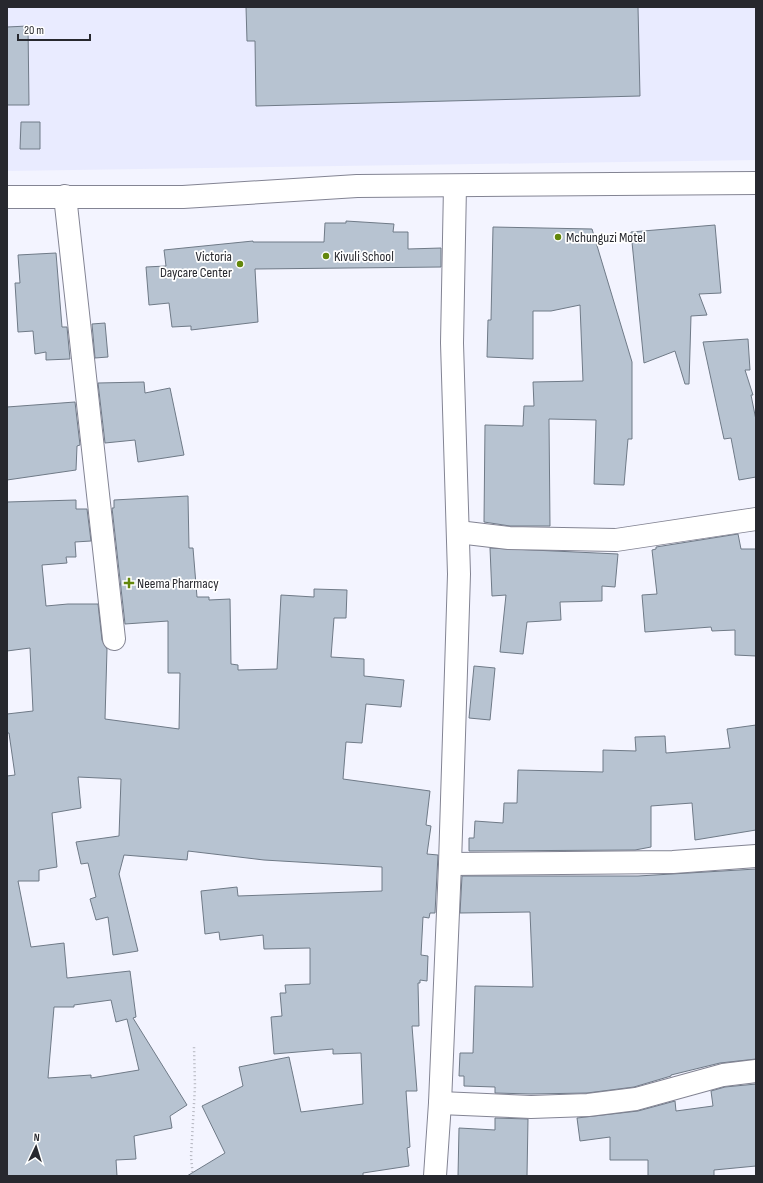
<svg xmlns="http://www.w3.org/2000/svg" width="763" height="1183" viewBox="0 0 763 1183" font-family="'Sofia Sans Condensed',sans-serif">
  <rect width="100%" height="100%" fill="#f3f4ff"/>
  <path fill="#e9ebff" d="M7 7H756V160L7 171Z"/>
  <g fill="#b7c3d1" stroke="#6f7a87" fill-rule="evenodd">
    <path d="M246 7H638L640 96 256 106 255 41H247Z"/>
    <path d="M28 26 29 105H7V27Z"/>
    <path d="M21 122H40V149H20Z"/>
    <path d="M346 221 394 224 393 232H408V249L441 248V267L255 269 258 322 191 330V326L172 327 169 303 149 305 146 267 166 266 164 250 253 241V242H324L325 223H346Z"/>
    <path d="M715 225 721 293 699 294 707 315 691 316 689 384H685L675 351 644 363 631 232Z"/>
    <path d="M493 227 592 229 632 362V439H628L624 485 594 484 596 420 549 419 550 526H510L484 522 485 425 523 426 524 406H534L533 382 583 381 580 305 551 311H533V359L487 357 488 320H491Z"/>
    <path d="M56 253 62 327H67L70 359 46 360V352L35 354 33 331 18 332 15 283H20L18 255Z"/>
    <path d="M105 323 108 357 95 358 92 324Z"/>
    <path d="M748 339 750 370H745L753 395H751L756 420V477L739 480 731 438 724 439 703 342Z"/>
    <path d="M144 382 145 393 170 388 184 455 138 462 135 440 105 443 98 383Z"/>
    <path d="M75 402 80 445 77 446 76 470 7 480V407Z"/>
    <path d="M188 496 189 548H193L197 597H209V600L230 599 231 664 238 665V670L277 669 281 595 314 597V589L347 590 346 618H334L331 657 364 659V676L404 680 401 707 366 704 362 743 346 742 343 779 430 791 426 825 431 826 427 854 438 855 435 913H430L429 918 423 917 421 955 428 956 427 981 420 980V983H418L419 1026H412L417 1091H406L410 1147 407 1148 409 1166 363 1173V1176H187L225 1153 202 1106 243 1086 239 1067 289 1057 301 1112 363 1104 361 1053 333 1054V1049L274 1054 271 1017 282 1016 280 993H286L285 985 310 984V948L264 949 263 935 220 940 219 932 205 934 201 891 237 887 238 896 382 891V867L264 860 188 851 187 860 124 855 119 874 138 951 113 955 108 917 96 920 90 899 96 897 88 863 81 864 76 842 119 836 121 779 78 777 81 808 52 813 57 867 39 870V881H18L31 947 64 943 67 978 130 971 136 1017 133 1018 187 1105 170 1116 172 1128 134 1136 136 1159 116 1160 117 1176H7V776L15 775 9 733H7V714L33 711 30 648 7 651V502L76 500V509H87L91 541 75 542 76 557H66L67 563 42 565 46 606 68 604H98L102 640 107 649 105 719 179 729 180 673H168V621L125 624 112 508H114V500ZM111 1000 116 1022 127 1019 139 1070 91 1078V1075L48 1078 54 1007H74V1005Z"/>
    <path d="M738 534 741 549H756V656L735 655V630L712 631 711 627 645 632 642 595 657 594 652 550 656 549V547Z"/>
    <path d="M490 548 618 554 615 587 602 586V601L560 602 561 620 527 622 523 654 500 652 506 595 492 596Z"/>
    <path d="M474 666 495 668 490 720 469 718Z"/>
    <path d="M756 725V830L695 840 692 803 651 806V847L635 850 469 851V838H474L475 821 503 823 504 803H517L518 770 603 772V750L636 751 635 737 665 736 666 753 730 748 727 729Z"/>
    <path d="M756 869V1059L720 1063 671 1075V1076L634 1087 587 1093 531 1094 495 1093V1087L464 1086V1076H459L460 1053H473L475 986 533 987 530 912 460 913 462 876H638Z"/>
    <path d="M756 1084V1166L714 1170V1176H648V1160H610V1137L580 1141 577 1118 638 1111 675 1101 676 1111 713 1106 711 1091 725 1087Z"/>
    <path d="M495 1118 528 1119 527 1176H458L459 1128 495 1130Z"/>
  </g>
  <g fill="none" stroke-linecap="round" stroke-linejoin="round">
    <defs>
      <g id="minor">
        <path d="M65 196 114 639"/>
        <path d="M7 197H183L357 186 756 183"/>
        <path d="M458 532 509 538 616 540 756 519"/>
        <path d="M450 864 673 862 756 856"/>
        <path d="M440 1103 531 1107 588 1105 636 1099 723 1075 756 1071"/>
        <path d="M435 1176 440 1103 450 864 459 574 452 343 455 186"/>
      </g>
    </defs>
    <use href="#minor" stroke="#838493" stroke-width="24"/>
    <path stroke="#b4b5bf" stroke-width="2.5" stroke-dasharray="1 3" stroke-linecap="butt" d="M193 1176 191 1157 195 1086 194 1046"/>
    <use href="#minor" stroke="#fff" stroke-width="22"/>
  </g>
  <g fill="#63870b" stroke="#fff" stroke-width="1.5">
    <circle cx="558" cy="237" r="4"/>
    <circle cx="326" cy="256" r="4"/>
    <circle cx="240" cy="264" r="4"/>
    <path d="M127 577h4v4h4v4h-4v4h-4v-4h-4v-4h4z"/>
  </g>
  <g text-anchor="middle" stroke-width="3.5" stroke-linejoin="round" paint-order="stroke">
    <g font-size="14" fill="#27282e" stroke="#fff" text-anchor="start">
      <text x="566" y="242">Mchunguzi Motel</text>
      <text x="232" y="261" text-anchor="end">Victoria<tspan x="232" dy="16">Daycare Center</tspan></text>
      <text x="334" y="261">Kivuli School</text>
      <text x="137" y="588">Neema Pharmacy</text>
    </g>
  </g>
  <rect width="763" height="1183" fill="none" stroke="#27282e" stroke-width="16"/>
  <g transform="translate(36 1147) rotate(4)" stroke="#ffffff" stroke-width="3" paint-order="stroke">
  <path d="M0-3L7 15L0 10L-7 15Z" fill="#27282e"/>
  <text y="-6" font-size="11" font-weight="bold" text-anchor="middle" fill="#27282e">N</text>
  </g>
  <path d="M18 34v6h72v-6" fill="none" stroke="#27282e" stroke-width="2"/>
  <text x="24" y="34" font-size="12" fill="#27282e" stroke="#ffffff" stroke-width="3" paint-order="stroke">20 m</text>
</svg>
